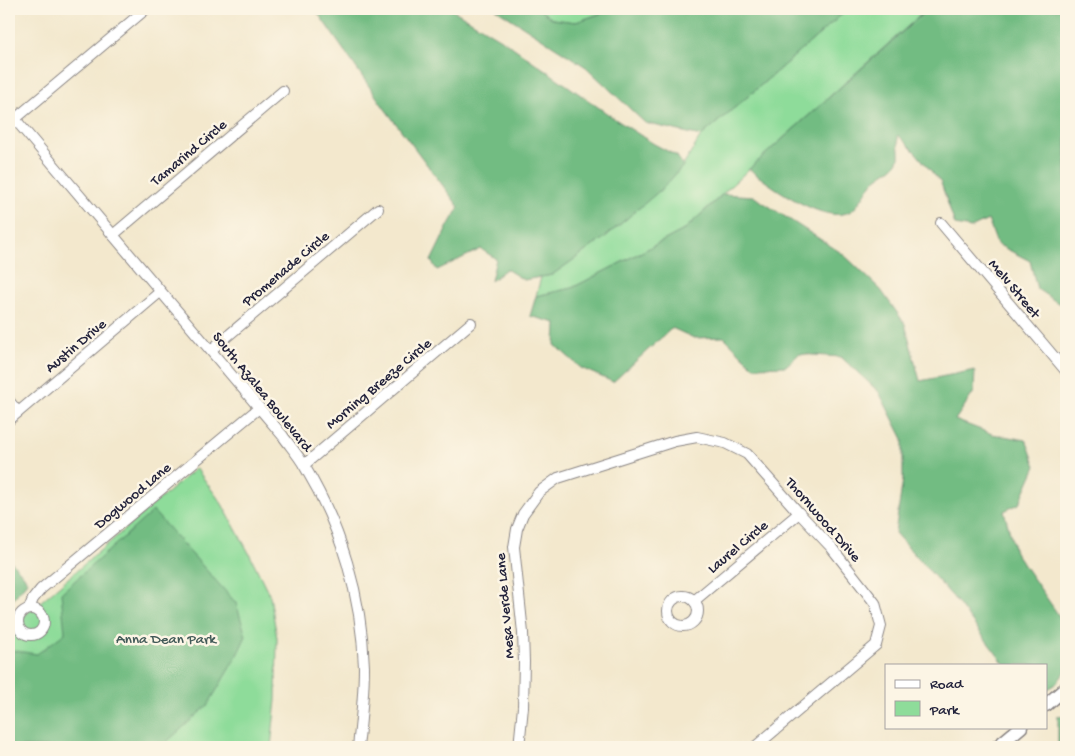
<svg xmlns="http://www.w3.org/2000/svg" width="1075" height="756" viewBox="0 0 1075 756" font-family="'Gochi Hand',sans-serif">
  <rect width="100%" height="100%" fill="#fcf5e5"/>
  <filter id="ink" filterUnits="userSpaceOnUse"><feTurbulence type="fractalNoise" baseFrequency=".02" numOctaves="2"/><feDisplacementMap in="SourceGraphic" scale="10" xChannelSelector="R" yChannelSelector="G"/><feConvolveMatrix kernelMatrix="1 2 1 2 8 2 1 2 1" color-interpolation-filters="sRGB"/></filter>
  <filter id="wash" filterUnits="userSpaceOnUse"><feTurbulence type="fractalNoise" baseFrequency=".0096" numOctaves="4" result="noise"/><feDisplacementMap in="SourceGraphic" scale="20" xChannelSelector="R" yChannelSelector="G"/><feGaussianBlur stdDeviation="1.12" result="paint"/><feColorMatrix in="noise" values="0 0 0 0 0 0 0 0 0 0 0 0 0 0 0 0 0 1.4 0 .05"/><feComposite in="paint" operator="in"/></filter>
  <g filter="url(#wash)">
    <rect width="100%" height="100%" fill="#f3e8cd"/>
    <g fill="#8edc9a" stroke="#587f6a">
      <path d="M539 9H613L576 22 552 19Z"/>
      <path d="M848 9H927L749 169 684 230 572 288 536 296 541 277 552 275 604 238 663 187 683 166 701 136 752 93Z"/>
      <path d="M196 468 222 504 249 553 270 596 277 638 276 700 271 747H9V629Z"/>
    </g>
    <g fill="#72bc82" stroke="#4a6f5e">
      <path d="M315 9H451L504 41 615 119 654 144 677 156 683 166 664 187 604 238 552 275 524 280 506 269 491 281 496 259 481 249 437 270 431 261 448 226 459 207 385 109Z"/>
      <path d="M496 9H539L552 19 576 22 614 9H848L752 93 701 136 645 123 586 67Z"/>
      <path d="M928 9H1066V304L1058 303 1037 289 1030 261 997 244 988 220 971 228 955 225 941 183 917 154 898 135C897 141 900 151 899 158 897 168 880 174 872 183 867 190 858 207 851 211 826 227 768 184 749 169Z"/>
      <path d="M723 194 753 196 843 254 881 290 905 324 920 381 975 370 974 392 955 420 992 434 1026 440 1036 466 1019 504 1004 511 1015 552 1066 626V671L1055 685 1046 690V665H1005L953 597 895 533 903 479V439L879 392 841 357 799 354 786 366 754 367 724 337 694 338 672 328 613 382 581 368 555 345 556 323 530 316 536 296 572 288 684 230Z"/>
      <path d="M153 511 236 603 246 636 236 657 208 705 161 747H9V650L37 654 65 633 61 593Z"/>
      <path d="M9 559 24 576 27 582 9 604Z"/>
      <path d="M1066 715V747H1058V716Z"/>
    </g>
  </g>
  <g filter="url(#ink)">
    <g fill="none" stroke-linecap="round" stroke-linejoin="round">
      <defs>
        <g id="minor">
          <path d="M9 112 283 436C290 446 299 456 305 467 341 527 362 597 364 667 364 694 361 721 358 747"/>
          <path d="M15 119 146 9"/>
          <path d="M941 223 1066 371"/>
          <path d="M113 235 283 91"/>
          <path d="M211 350 378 209"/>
          <path d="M9 401 18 412"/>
          <path d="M9 420 160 292"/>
          <path d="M304 465 471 323"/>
          <circle cx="683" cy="611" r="15"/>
          <path d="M694 601 799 513"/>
          <circle cx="31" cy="622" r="13"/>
          <path d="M29 609 33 599 41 589 259 408"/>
          <path d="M519 747 523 707 524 662 523 633 514 547 517 529 523 514 539 492 558 478 675 441 697 437 725 443 747 454 799 513 831 547 875 603 881 626 876 645 755 747"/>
        </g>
        <g id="tertiary">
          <path d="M1046 705 1066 688"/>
          <path d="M997 747 1021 727"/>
        </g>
      </defs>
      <use href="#minor" stroke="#8a8584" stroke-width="12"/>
      <use href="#tertiary" stroke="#8a8584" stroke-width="15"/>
      <use href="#minor" stroke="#fff" stroke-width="10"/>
      <use href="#tertiary" stroke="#fff" stroke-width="12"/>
    </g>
  </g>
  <g text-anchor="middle" stroke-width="5" stroke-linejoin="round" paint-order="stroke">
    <g font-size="15" fill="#22223b" stroke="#fcf5e5">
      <text transform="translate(188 152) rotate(-40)" y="5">Tamarind Circle</text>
      <text transform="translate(285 268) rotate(-40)" y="5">Promenade Circle</text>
      <text transform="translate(1015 288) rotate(50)" y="5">Melv Street</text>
      <text transform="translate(75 345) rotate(-40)" y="5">Austin Drive</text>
      <text transform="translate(378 383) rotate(-40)" y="5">Morning Breeze Circle</text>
      <text transform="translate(263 391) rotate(51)" y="5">South Azalea Boulevard</text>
      <text transform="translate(132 495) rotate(-40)" y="5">Dogwood Lane</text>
      <text transform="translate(824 519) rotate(49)" y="5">Thornwood Drive</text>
      <text transform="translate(737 546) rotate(-40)" y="5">Laurel Circle</text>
      <text transform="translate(504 606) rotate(-95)" y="5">Mesa Verde Lane</text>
    </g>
    <g font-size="15" fill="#425a58" stroke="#fcf5e5">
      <text x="166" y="643">Anna Dean Park</text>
    </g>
  </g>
  <rect width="1075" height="756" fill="none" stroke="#fcf5e5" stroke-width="30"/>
  <rect x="885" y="664" width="162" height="65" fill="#fcf5e5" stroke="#a5a1a1"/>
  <rect x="895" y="680" width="25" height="8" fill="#ffffff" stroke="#a5a1a1"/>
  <text x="930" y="688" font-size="15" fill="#22223b">Road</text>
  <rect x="895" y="701" width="25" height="15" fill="#8edc9a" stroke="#a5a1a1"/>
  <text x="930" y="714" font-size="15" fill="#22223b">Park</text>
</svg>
